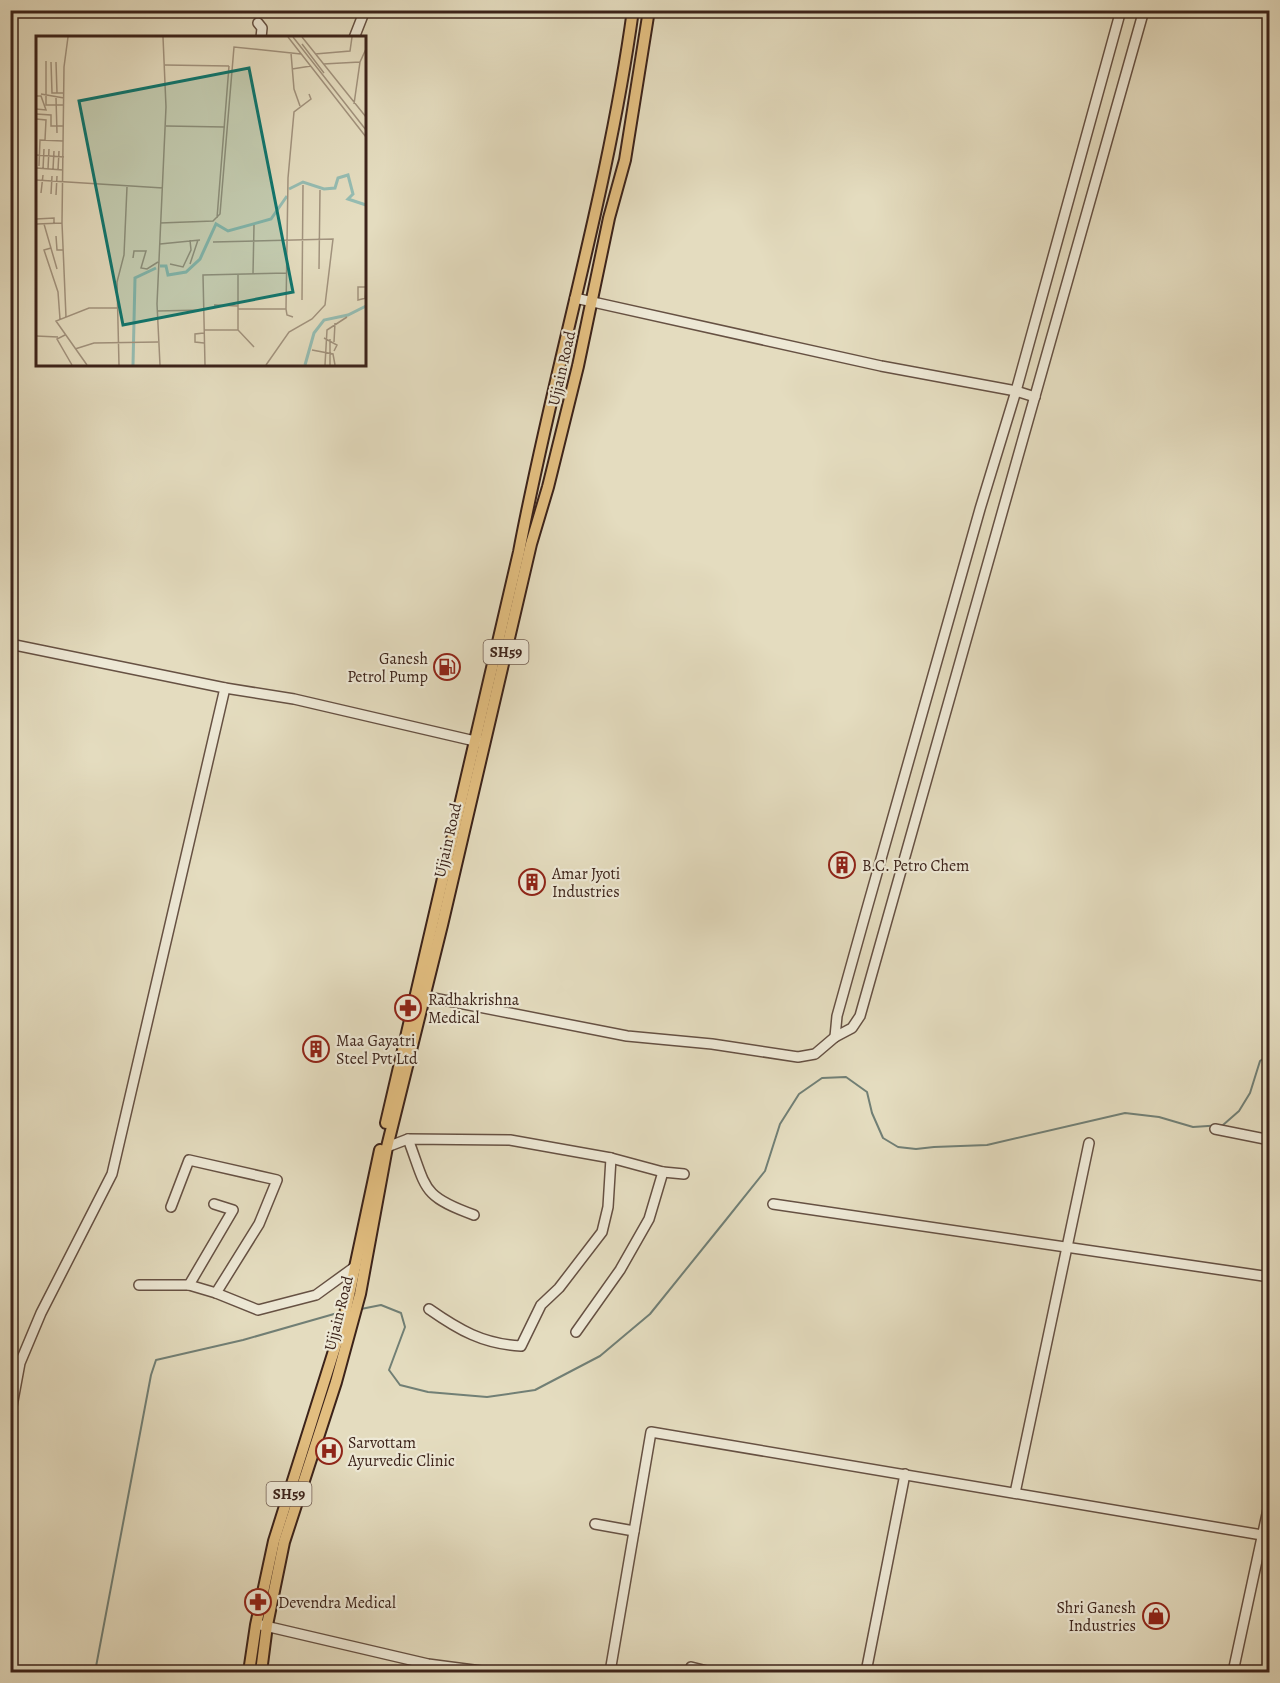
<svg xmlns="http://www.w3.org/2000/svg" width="1280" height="1683" viewBox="0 0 1280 1683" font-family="Alegreya,serif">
  <rect width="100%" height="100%" fill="#e4dcbf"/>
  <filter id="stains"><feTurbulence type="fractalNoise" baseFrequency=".00333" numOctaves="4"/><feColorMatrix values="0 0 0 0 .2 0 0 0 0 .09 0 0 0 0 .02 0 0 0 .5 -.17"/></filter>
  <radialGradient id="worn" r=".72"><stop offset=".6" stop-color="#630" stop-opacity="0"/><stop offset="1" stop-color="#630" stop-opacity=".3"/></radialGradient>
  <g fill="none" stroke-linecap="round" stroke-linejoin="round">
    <g stroke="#717f75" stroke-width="2">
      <path d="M361 1309 381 1305 401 1313 405 1327 389 1370 400 1385 428 1392 487 1397 535 1390 600 1356 650 1314 725 1221 765 1171 780 1124 799 1094 822 1078 846 1077 867 1092 872 1113 883 1138 898 1147 916 1149 934 1147 987 1145 1125 1113 1159 1117 1193 1127 1223 1125 1239 1111 1250 1093 1260 1061 1270 1054"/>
      <path d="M95 1672 151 1375 156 1360 243 1340 341 1312"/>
    </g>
    <defs>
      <g id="minor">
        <path d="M258 23 262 28 261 38"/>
        <path d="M354 38 365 10"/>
        <path d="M575 298 881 366 1016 391 1035 397"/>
        <path d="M10 644 225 688 294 699 479 742"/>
        <path d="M418 995 627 1036 712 1044 798 1057 815 1054 835 1037 852 1028 860 1016 1144 10"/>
        <path d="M835 1037 837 1016 866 912 980 509 1016 391 1121 10"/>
        <path d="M1215 1129 1270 1140"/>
        <path d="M408 1139C427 1189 421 1196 474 1215"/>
        <path d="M387 1147 408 1139 510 1140 611 1158 663 1172 684 1174"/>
        <path d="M773 1204 1270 1277"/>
        <path d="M171 1207 189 1160 277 1180 259 1224 216 1293 258 1310 316 1295 356 1266"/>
        <path d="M139 1285H189L216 1293"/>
        <path d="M189 1285 233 1210 214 1204"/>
        <path d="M429 1309C459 1330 483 1344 521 1346L541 1305 559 1288 602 1232 608 1207 611 1158"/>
        <path d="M576 1332 620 1270 649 1219 663 1172"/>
        <path d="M10 1417 20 1363 41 1313 112 1174 225 688"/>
        <path d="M1015 1493 1089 1143"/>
        <path d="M595 1524 634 1531"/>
        <path d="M261 1625 428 1664 489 1672"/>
        <path d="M691 1667 711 1672"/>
        <path d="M610 1672 651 1432 1262 1535"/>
        <path d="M866 1672 905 1474"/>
        <path d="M1233 1672 1270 1500"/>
      </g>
      <g id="major">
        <path d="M386 1123 519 552C553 371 608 193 633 10"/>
        <path d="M249 1672 256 1625 274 1541 344 1319 380 1150"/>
        <path d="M261 1672 267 1625 284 1542 336 1382 360 1294 387 1147 442 925 531 544 548 487 578 366 609 218 625 160 649 10"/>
      </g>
    </defs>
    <use href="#minor" stroke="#665143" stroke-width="12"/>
    <use href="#major" stroke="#3c231a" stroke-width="14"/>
    <use href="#minor" stroke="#ede8d5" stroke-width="9"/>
    <use href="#major" stroke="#e2be80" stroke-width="10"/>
  </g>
  <defs>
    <symbol id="fuel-ring" viewBox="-11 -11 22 22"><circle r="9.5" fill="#ede8d5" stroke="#8f2418" stroke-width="1.5"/><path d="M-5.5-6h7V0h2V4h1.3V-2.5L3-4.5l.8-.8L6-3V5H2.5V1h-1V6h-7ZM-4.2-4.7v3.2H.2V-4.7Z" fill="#8f2418"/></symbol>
    <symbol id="building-ring" viewBox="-11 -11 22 22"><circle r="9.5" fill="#ede8d5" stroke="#8f2418" stroke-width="1.5"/><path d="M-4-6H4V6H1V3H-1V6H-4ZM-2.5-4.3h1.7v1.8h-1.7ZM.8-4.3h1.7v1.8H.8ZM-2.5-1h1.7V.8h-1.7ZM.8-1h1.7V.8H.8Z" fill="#8f2418"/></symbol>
    <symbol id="pharmacy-ring" viewBox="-11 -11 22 22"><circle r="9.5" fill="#ede8d5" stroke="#8f2418" stroke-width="1.5"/><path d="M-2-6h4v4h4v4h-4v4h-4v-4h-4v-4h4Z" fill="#8f2418"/></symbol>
    <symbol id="hospital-ring" viewBox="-11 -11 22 22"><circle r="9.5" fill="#ede8d5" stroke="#8f2418" stroke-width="1.5"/><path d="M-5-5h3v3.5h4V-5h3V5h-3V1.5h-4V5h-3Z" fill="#8f2418"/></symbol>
    <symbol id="shop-ring" viewBox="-11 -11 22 22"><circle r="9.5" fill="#ede8d5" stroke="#8f2418" stroke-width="1.5"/><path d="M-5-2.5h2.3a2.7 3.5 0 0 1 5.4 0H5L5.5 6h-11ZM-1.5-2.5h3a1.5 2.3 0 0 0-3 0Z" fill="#8f2418"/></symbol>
  </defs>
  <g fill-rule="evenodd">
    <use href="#fuel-ring" x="432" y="652" width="30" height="30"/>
    <use href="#building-ring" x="827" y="850" width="30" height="30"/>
    <use href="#building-ring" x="517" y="867" width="30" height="30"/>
    <use href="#pharmacy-ring" x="393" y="993" width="30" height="30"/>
    <use href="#building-ring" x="301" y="1034" width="30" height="30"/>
    <use href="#hospital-ring" x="314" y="1436" width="30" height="30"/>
    <use href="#pharmacy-ring" x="243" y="1587" width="30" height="30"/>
    <use href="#shop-ring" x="1141" y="1601" width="30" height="30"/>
  </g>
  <g text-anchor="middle" stroke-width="4.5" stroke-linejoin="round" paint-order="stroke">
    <g fill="#ede8d5" stroke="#715e52" stroke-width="1.5">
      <rect x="483.5" y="640" width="45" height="24" rx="4.5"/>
      <rect x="266.5" y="1482" width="45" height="24" rx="4.5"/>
    </g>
    <g font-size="15" font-weight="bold" fill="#3c231a">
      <text x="506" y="657">SH59</text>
      <text x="289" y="1499">SH59</text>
    </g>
    <g font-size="16" fill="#3c231a" stroke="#ede8d5">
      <text transform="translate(561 368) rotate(-77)" y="6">Ujjain Road</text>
      <text transform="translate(447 840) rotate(-77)" y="6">Ujjain Road</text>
      <text transform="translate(338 1313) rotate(-76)" y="6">Ujjain Road</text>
    </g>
    <g font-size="16" fill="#3c231a" stroke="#ede8d5" text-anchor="start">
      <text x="428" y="664" text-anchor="end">Ganesh<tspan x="428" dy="18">Petrol Pump</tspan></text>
      <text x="862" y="871">B.C. Petro Chem</text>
      <text x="552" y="879">Amar Jyoti<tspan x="552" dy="18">Industries</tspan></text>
      <text x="428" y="1005">Radhakrishna<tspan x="428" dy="18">Medical</tspan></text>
      <text x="336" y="1046">Maa Gayatri<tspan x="336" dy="18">Steel Pvt Ltd</tspan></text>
      <text x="348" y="1448">Sarvottam<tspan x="348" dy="18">Ayurvedic Clinic</tspan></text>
      <text x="278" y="1608">Devendra Medical</text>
      <text x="1136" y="1613" text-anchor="end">Shri Ganesh<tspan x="1136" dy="18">Industries</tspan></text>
    </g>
  </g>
  <g transform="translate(36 36)">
    <rect width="330" height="330" fill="#e4dcbf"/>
    <path fill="none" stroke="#95bcb2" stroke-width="3" d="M253 153 267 146 288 153 299 152 302 142 312 139 317 158 312 163 330 169M124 230H130L132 239 150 236 164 223 180 188 192 195 235 183 251 160M97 329 99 242 120 232M269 329 278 297 288 284 312 279 330 270"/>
    <path fill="none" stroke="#a1927d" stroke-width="1.5" d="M252 1 330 101M257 1 330 94M266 1 330 81M266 8 288 37M255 17 258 53 264 70M279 18 314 15 316 1M10 25V69H28M15 26 16 57H21M20 26 21 57H28M287 28 324 26M129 29 193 30M256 33 275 30M5 58 28 62M0 60H5L10 74 0 73M20 62 21 97M318 68 324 26 330 13M0 78 15 79V90H28M0 83 10 84 9 104M130 90 189 91M0 119 28 121M3 130 4 104 27 105M0 132 27 134M7 133 8 113M12 133 13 113M17 133 18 115M22 134 23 115M0 144 127 152M5 157 7 139M15 158 16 140M20 159 21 140M181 182 193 30M0 183 18 182V188M124 187 177 185 184 178 198 11 265 18M1 188 26 187M8 188 21 233M20 200 21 214H27M177 206 297 203 289 269 276 283 253 296 230 329M124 208 164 204M15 212 8 214 22 256 24 283M97 222 98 215H110L105 232 111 233 122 226M134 228 147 231 155 214 154 204M154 228 162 204M283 233 284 154M202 238V294L218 311M217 238 218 189M330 251H322V264L330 262M329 263 330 244M266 264 267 149M178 269 202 270M202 273H250M121 275 168 274M30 281 26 187 28 31 32 1M257 281 251 279 250 273 252 142 258 76 275 63 273 58M168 294H202M168 297 159 298V306L168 307M29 299 21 303 36 329M0 300 22 301M288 302 301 309 298 315M298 306 299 287M39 313 58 307 122 306M276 314 297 318 299 329M51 329 20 285 53 272H82M83 329 81 246 88 219 91 151M124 329 121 268 130 71 127 1M169 329 167 239 251 237M289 329 291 294 311 281M294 329V303"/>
    <path fill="#0f766e" fill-opacity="0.15" stroke="#0f766e" stroke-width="3" d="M213 32 257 256 87 289 43 65Z"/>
    <rect width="330" height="330" fill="none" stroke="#3c231a" stroke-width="3"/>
  </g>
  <rect width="1280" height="1683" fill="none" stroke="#e4dcbf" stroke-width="36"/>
  <rect x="12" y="12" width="1256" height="1659" fill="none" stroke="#3c231a" stroke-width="3"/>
  <rect x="18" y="18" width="1244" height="1647" fill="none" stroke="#3c231a" stroke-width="1.5"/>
  <rect width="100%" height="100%" filter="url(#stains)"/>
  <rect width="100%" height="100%" fill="url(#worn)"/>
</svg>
